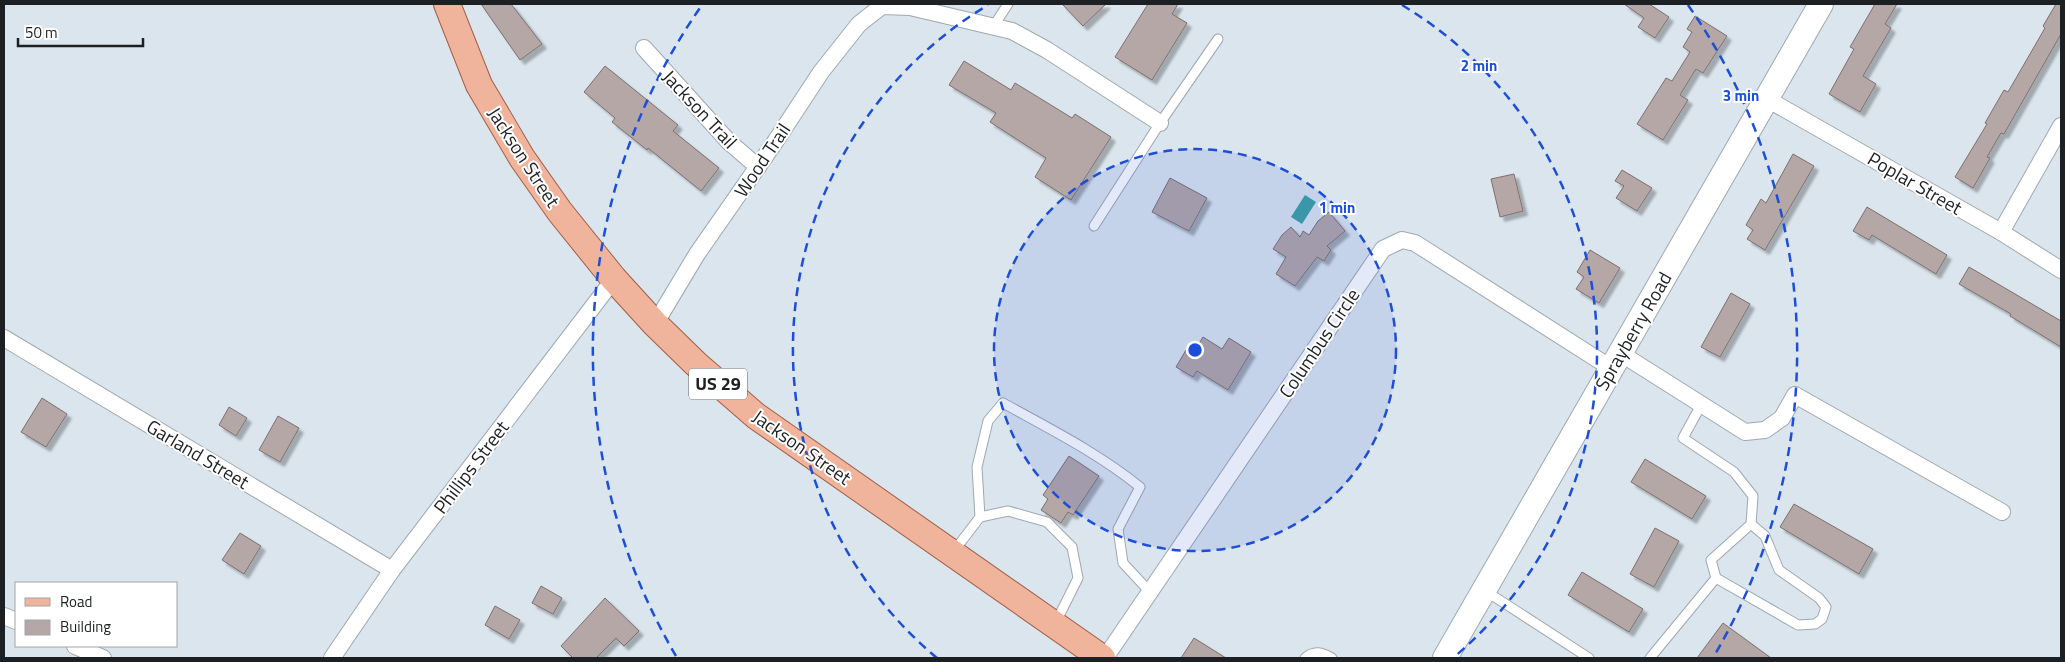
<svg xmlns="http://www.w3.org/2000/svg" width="2065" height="662" viewBox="0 0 2065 662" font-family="'Titillium Web',sans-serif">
  <defs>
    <filter id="shadow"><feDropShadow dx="4.5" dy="4.5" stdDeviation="1" flood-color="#0004"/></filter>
  </defs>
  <rect width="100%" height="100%" fill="#dbe5ed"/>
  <path fill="#3da2a3" d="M1305 195 1316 202 1302 224 1291 217Z"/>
  <g fill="#b4a7a5" stroke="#7c706e" filter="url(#shadow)">
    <path d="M481 4H511L542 44 520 60Z"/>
    <path d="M1062 4H1106L1083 26Z"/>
    <path d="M1148 4H1178L1172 14 1187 23 1152 80 1115 57Z"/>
    <path d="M1624 4H1649L1669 17 1655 38 1638 27 1644 18Z"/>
    <path d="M1875 4H1897L1885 24 1891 28 1863 76 1876 84 1860 112 1829 94 1854 49 1850 47Z"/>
    <path d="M2056 4H2061V34L2004 134 2001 133 1987 157 1990 158 1973 188 1955 177 1987 124 1985 123 2004 90 2008 92 2045 28 2043 26Z"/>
    <path d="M1695 16 1727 36 1703 73 1696 69 1680 95 1688 100 1663 140 1637 124 1666 78 1672 81 1690 52 1683 47 1692 32 1687 29Z"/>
    <path d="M964 61 1011 90 1015 83 1072 118 1075 114 1111 137 1071 200 1035 177 1046 158 990 122 996 113 949 85Z"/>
    <path d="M605 66 678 125 673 131 719 168 701 191 648 148 647 150 612 122 615 118 584 92Z"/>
    <path d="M1793 154 1814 166 1765 250 1747 239 1753 230 1746 225 1761 199 1766 203Z"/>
    <path d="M1622 170 1652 188 1637 211 1616 198 1624 186 1615 181Z"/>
    <path d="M1514 174 1523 211 1500 217 1491 179Z"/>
    <path d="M1170 178 1207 198 1189 231 1152 212Z"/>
    <path d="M1867 207 1947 255 1936 274 1872 235 1869 240 1853 231Z"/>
    <path d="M1329 212 1345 231 1327 246 1331 250 1324 261 1317 257 1295 286 1276 274 1286 257 1273 249 1282 235 1291 227 1300 237 1303 231 1309 235 1318 221Z"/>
    <path d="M1590 250 1620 268 1599 303 1576 289 1584 277 1577 272Z"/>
    <path d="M1969 267 2061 321V347L2010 316 2011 314 1959 284Z"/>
    <path d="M1731 293 1750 304 1720 357 1701 347Z"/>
    <path d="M1203 337 1222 349 1229 338 1251 352 1228 390 1197 371 1193 377 1176 367 1186 350 1192 355Z"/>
    <path d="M42 398 67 414 46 447 21 432Z"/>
    <path d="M229 407 247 418 236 436 219 425Z"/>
    <path d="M278 416 299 428 280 462 259 450Z"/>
    <path d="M1069 456 1099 476 1073 515 1068 512 1061 523 1041 510 1048 499 1043 495Z"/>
    <path d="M1645 459 1706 496 1692 519 1631 482Z"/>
    <path d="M1794 504 1873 549 1859 574 1780 527Z"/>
    <path d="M1655 528 1679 541 1654 587 1630 574Z"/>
    <path d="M240 533 261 546 244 574 222 560Z"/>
    <path d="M1582 572 1643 609 1629 632 1568 595Z"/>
    <path d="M541 586 562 598 553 614 532 603Z"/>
    <path d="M605 598 639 631 624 646 616 638 596 658H573L561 646Z"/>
    <path d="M495 606 520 620 509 639 485 625Z"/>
    <path d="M1723 623 1771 658H1697Z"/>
    <path d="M1194 638 1226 658H1181Z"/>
  </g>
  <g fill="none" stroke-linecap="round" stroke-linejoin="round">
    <defs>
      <g id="lane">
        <path d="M993 27 1008 4"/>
        <path d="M1094 226 1160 123 1218 39"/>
        <path d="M1701 405 1683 438 1734 472 1753 496 1751 524 1711 560 1716 578"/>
        <path d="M980 517 1008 511 1047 522 1072 547 1078 578 1056 622"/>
        <path d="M954 551 980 517 977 467 988 421 1003 403C1050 429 1098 453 1140 487L1118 529 1123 563 1150 592"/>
        <path d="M1484 590 1589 658"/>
        <path d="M1305 658C1314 650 1322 652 1332 658"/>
        <path d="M1650 658 1716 578 1798 625 1815 624 1822 619 1826 607 1819 598 1779 570 1765 536 1751 524"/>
      </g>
      <g id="street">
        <path d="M644 48 729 142 758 167"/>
        <path d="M1767 99 2001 232 2061 270"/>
        <path d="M2001 232 2061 126"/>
        <path d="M655 324 697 254 775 142 821 72 859 24 882 6 910 7 1012 31 1047 50 1160 123"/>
        <path d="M4 338 392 570"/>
        <path d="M1620 353 1745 432 1765 430 1782 418 1795 395 2002 512"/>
        <path d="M4 616 16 621"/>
        <path d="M75 646 103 658"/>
        <path d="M332 658 392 570 614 279"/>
        <path d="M1105 658 1383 249 1402 240 1415 243 1611 368"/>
      </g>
      <path id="secondary" d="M1445 658 1821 4"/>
      <path id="primary" d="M447 4 479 85 522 158 560 212 614 279 655 324 696 364 756 416 1102 658"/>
    </defs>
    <use href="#lane" stroke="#9fa8b0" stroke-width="11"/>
    <use href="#street" stroke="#9fa8b0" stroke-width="18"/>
    <use href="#secondary" stroke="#9fa8b0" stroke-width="26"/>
    <use href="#primary" stroke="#a05e45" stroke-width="28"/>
    <use href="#lane" stroke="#fff" stroke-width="9"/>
    <use href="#street" stroke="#fff" stroke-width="16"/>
    <use href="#secondary" stroke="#fff" stroke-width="24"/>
    <use href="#primary" stroke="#f0b39b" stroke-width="26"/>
  </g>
  <circle cx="1195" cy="350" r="201" fill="#1d4ed8" fill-opacity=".12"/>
  <g fill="none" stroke="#1d4ed8" stroke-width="2.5" stroke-dasharray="9 6">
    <circle cx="1195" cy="350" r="201"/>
    <path d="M937 658A402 402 0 0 1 988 5M1402 5A402 402 0 0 1 1453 658"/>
    <path d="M676 656A602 602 0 0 1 702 5M1688 5A602 602 0 0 1 1714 656"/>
  </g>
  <g text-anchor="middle" stroke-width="4" stroke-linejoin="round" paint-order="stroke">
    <rect fill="#fff" stroke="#616365" stroke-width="1" x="689" y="368.5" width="58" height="31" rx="4"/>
    <g font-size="18" font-weight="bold" fill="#1d2023">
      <text x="718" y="390">US 29</text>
    </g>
    <g font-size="19" fill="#1d2023" stroke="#fff">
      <text transform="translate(700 109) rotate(47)" y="7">Jackson Trail</text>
      <text transform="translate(524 157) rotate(57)" y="7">Jackson Street</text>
      <text transform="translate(762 160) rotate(-56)" y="7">Wood Trail</text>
      <text transform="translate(1915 183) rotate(30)" y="7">Poplar Street</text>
      <text transform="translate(1633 331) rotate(-60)" y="7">Sprayberry Road</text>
      <text transform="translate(1319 343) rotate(-56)" y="7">Columbus Circle</text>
      <text transform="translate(802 447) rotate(35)" y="7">Jackson Street</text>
      <text transform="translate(198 454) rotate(31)" y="7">Garland Street</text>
      <text transform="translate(471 467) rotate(-53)" y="7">Phillips Street</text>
    </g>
  </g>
  <circle cx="1195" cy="350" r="8" fill="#1d4ed8" stroke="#fff" stroke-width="2.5"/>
  <g font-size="15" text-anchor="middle" font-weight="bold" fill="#1d4ed8" stroke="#fff" stroke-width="4" stroke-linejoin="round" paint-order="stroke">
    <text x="1479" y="71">2 min</text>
    <text x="1741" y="101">3 min</text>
    <text x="1337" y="213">1 min</text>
  </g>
  <rect width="2065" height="662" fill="none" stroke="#1d2023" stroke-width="10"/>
  <rect x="15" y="582" width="162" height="65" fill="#ffffff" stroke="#a5a6a7"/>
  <rect x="25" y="598" width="25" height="8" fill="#f0b39b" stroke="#a5a6a7"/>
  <text x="60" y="607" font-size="15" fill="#1d2023">Road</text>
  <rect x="25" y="620" width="25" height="15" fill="#b4a7a5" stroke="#a5a6a7"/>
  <text x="60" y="632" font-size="15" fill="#1d2023">Building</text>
  <path d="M18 38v8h125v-8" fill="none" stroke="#1d2023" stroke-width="2.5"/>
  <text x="25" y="38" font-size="15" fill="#1d2023" stroke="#ffffff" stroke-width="4" paint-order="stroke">50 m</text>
</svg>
